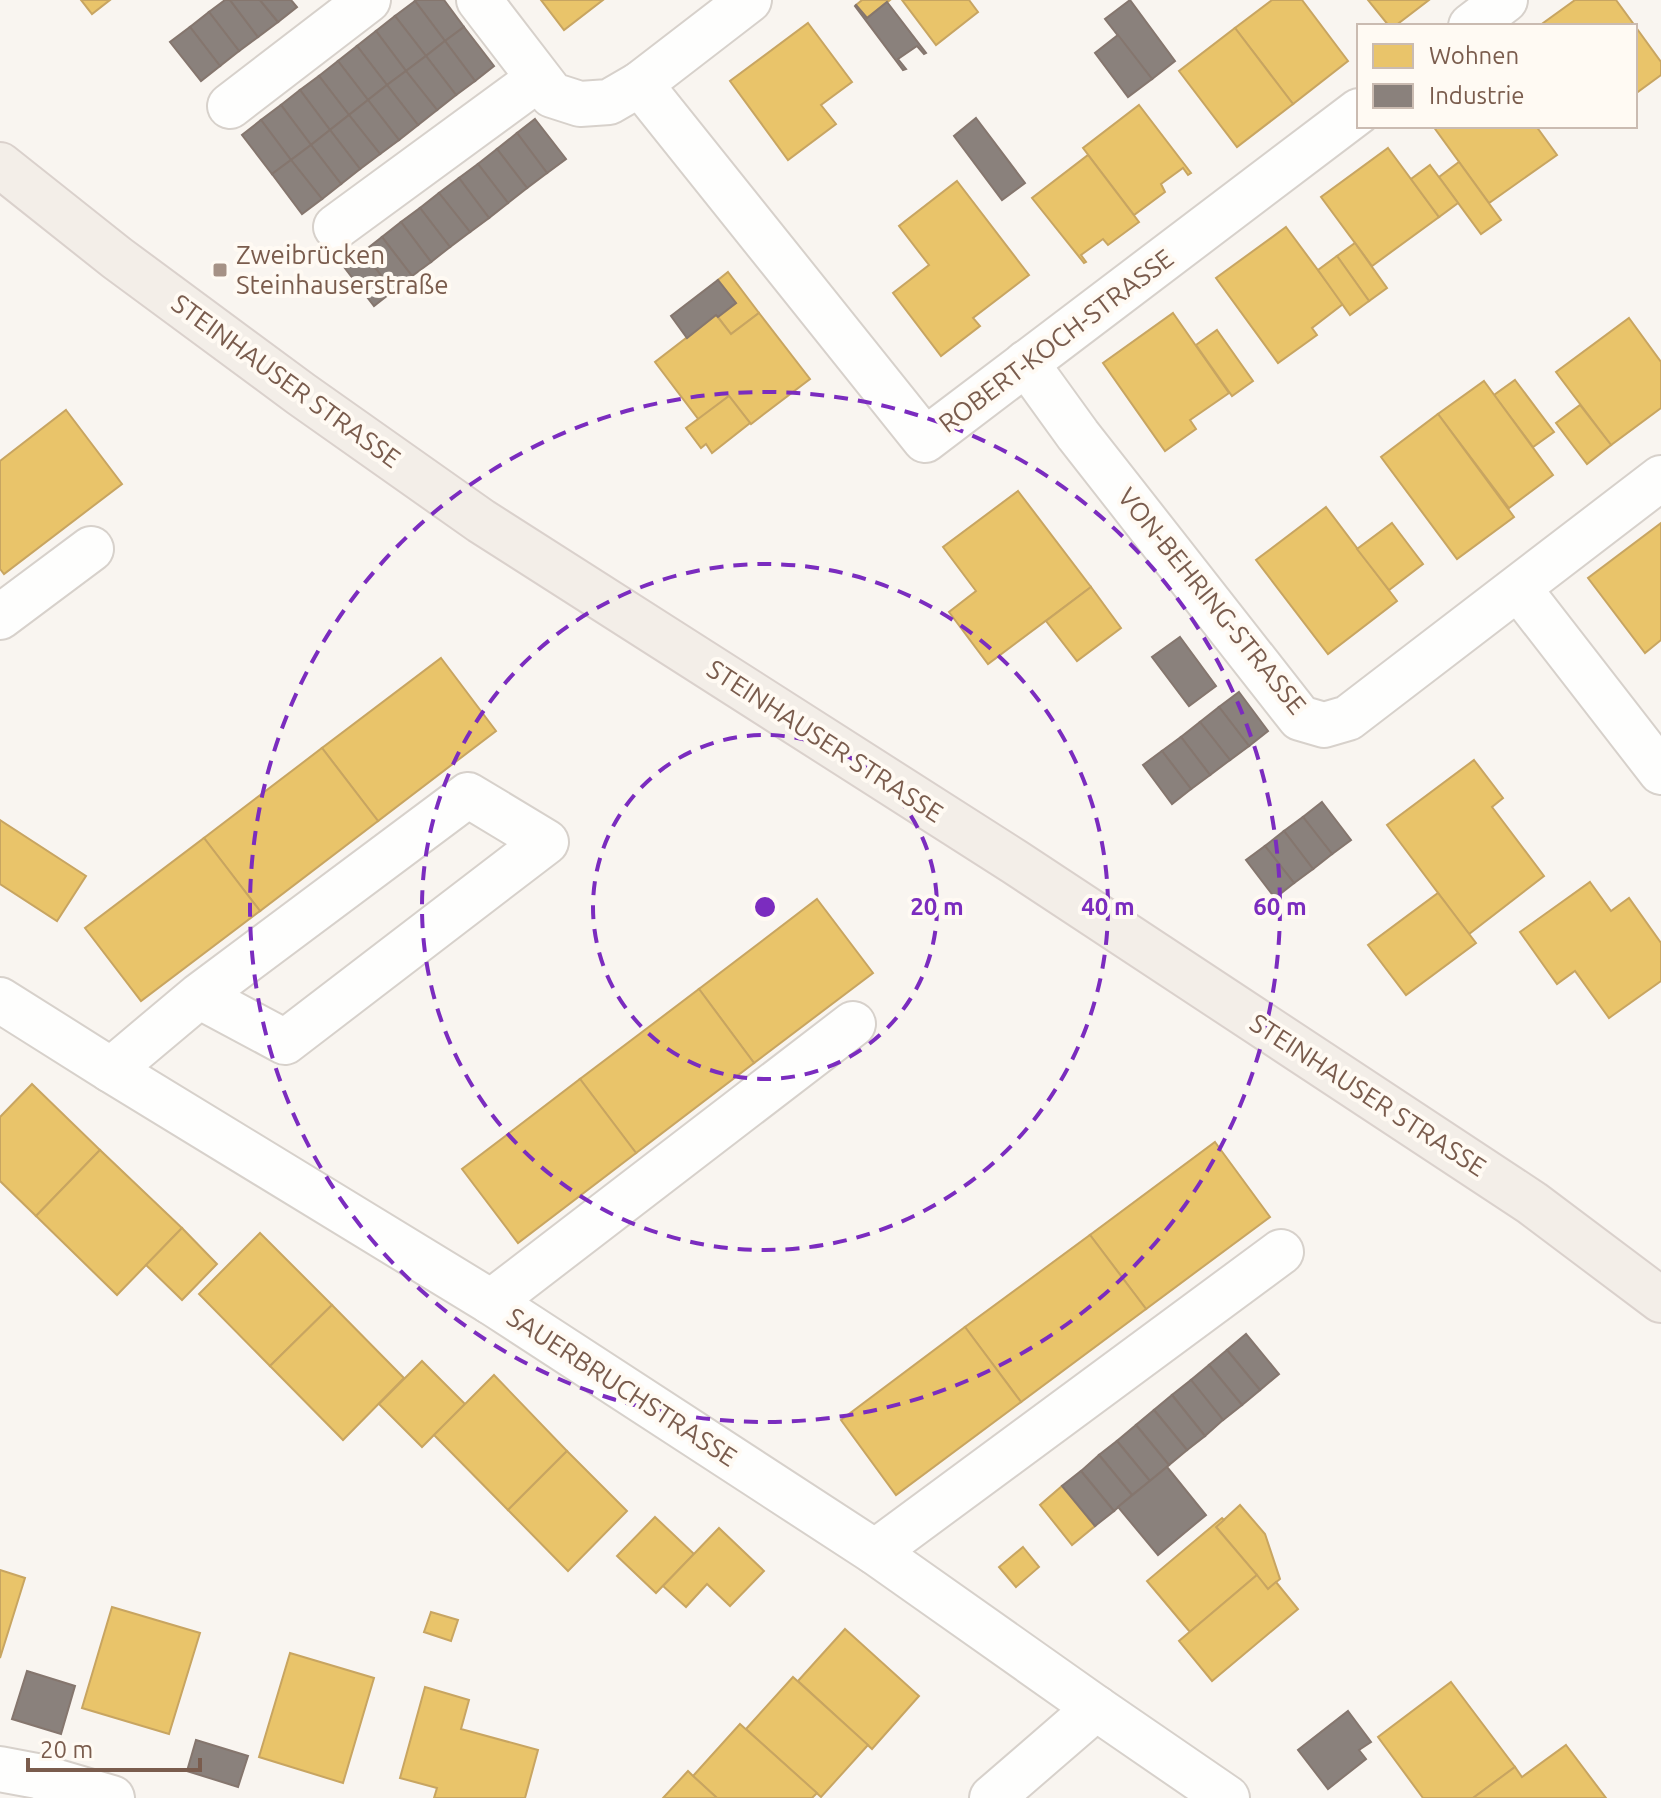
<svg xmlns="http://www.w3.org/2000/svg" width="1661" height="1798" viewBox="0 0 1661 1798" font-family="Ubuntu,sans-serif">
  <rect width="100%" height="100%" fill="#f9f5f0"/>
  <g fill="#e9c46a" stroke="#c8a561" stroke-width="2">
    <path d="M81 0H110L92 14Z"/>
    <path d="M541 0H603L564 30Z"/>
    <path d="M862 0H890L867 18 856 5Z"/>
    <path d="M902 0H969L978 12 936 45Z"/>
    <path d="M1272 0H1302L1348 61 1293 104 1235 28Z"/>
    <path d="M1368 0H1429L1395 26H1389Z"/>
    <path d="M1575 0H1616L1635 26H1539Z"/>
    <path d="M808 23 852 82 821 105 836 124 788 160 730 81Z"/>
    <path d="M1635 26 1661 62V75L1635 94Z"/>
    <path d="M1235 28 1293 104 1237 147 1179 71Z"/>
    <path d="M1139 105 1191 173 1188 175 1183 168 1161 184 1165 192 1134 215 1083 148Z"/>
    <path d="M1433 126H1536L1557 155 1489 203Z"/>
    <path d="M1388 148 1439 217 1372 266 1321 197Z"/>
    <path d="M1088 155 1139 222 1108 245 1103 239 1081 255 1086 262 1084 263 1032 198Z"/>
    <path d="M1459 162 1501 220 1481 234 1439 177Z"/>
    <path d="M1430 165 1458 203 1439 217 1411 179Z"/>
    <path d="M957 181 1029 275 973 318 980 326 941 356 893 293 929 265 899 226Z"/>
    <path d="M1286 227 1343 304 1312 328 1317 335 1278 363 1216 278Z"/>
    <path d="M1355 243 1387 288 1369 301 1337 256Z"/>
    <path d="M1337 256 1369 301 1350 315 1318 270Z"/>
    <path d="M728 272 759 313 731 334 718 317 736 303 718 280Z"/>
    <path d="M759 313 810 379 751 424 729 396 699 420 655 362 716 315 731 334Z"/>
    <path d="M1173 313 1229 393 1190 420 1196 429 1165 451 1103 363Z"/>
    <path d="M1629 318 1661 362V408L1611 445 1556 372Z"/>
    <path d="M1217 330 1253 381 1232 396 1196 345Z"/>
    <path d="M1515 380 1554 432 1533 447 1494 395Z"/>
    <path d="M1484 381 1553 475 1509 508 1438 414Z"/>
    <path d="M729 396 750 423 712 453 706 444 701 448 686 428Z"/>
    <path d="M1580 405 1611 445 1587 464 1556 423Z"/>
    <path d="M66 410 122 484 4 574 0 569V461Z"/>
    <path d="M1438 414 1514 517 1457 559 1381 457Z"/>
    <path d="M1018 491 1091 587 988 664 949 612 976 591 943 547Z"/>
    <path d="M1326 507 1397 601 1328 654 1256 560Z"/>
    <path d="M1392 523 1423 564 1389 590 1357 549Z"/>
    <path d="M1661 523V640L1645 653 1588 578Z"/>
    <path d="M1091 587 1121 628 1077 661 1046 621Z"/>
    <path d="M441 658 496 731 378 821 322 748Z"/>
    <path d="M322 748 378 821 260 911 204 838Z"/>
    <path d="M1474 760 1503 798 1492 807 1544 876 1469 934 1387 825Z"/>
    <path d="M0 820 86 876 57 921 0 884Z"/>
    <path d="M204 838 260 911 141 1001 85 928Z"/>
    <path d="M1590 882 1611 911 1629 898 1661 943V981L1609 1018 1575 971 1557 984 1520 932Z"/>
    <path d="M1438 893 1476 943 1406 995 1368 945Z"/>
    <path d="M817 899 873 973 754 1063 699 989Z"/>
    <path d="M699 989 754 1063 636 1153 580 1079Z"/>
    <path d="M580 1079 636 1153 518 1243 462 1169Z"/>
    <path d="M32 1084 100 1150 36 1216 0 1181V1117Z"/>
    <path d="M1215 1142 1270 1217 1146 1309 1090 1235Z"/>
    <path d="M100 1150 182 1228 117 1295 36 1216Z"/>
    <path d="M182 1228 217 1264 182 1300 146 1265Z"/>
    <path d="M260 1233 332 1305 270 1366 199 1294Z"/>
    <path d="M1090 1235 1146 1309 1021 1402 965 1327Z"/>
    <path d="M332 1305 404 1378 343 1440 270 1366Z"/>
    <path d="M965 1327 1021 1402 896 1495 841 1420Z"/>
    <path d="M422 1361 465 1404 422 1447 379 1404Z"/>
    <path d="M494 1375 567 1451 508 1510 434 1435Z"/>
    <path d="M567 1451 627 1511 568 1571 508 1510Z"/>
    <path d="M1062 1486 1095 1526 1072 1545 1040 1505Z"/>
    <path d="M1240 1505 1265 1534 1280 1579 1268 1589 1216 1527Z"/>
    <path d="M655 1517 694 1554 656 1593 617 1556Z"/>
    <path d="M1222 1518 1224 1520 1216 1527 1257 1575 1190 1632 1147 1581Z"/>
    <path d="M719 1528 764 1571 730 1606 707 1584 686 1607 663 1586Z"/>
    <path d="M1023 1547 1039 1567 1016 1587 999 1567Z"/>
    <path d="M0 1570 25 1578 0 1658Z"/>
    <path d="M1257 1575 1268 1589 1276 1582 1298 1609 1212 1681 1179 1641Z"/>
    <path d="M112 1607 200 1633 169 1734 82 1708Z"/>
    <path d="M431 1612 458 1620 451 1641 424 1632Z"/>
    <path d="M845 1629 919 1696 872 1749 798 1681Z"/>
    <path d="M290 1653 374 1678 343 1783 259 1757Z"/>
    <path d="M793 1677 868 1745 821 1797 746 1729Z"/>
    <path d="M1451 1682 1515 1767 1473 1798H1423L1378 1737Z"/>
    <path d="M425 1687 469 1700 461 1729 538 1750 525 1798H434L437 1788 400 1778Z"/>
    <path d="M740 1724 817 1793 812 1798H717L693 1776Z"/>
    <path d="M1566 1745 1606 1798H1473L1515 1767 1522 1777Z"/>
    <path d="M688 1771 693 1776 717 1798H663Z"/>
  </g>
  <g fill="#8a817c" stroke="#85766e" stroke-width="2">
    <path d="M225 0H230L258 37 239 51 209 12Z"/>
    <path d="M230 0H260L278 22 258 37Z"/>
    <path d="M260 0H291L297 7 278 22Z"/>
    <path d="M417 0H444L464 27 445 41 415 1Z"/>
    <path d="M1130 0 1175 61 1152 79 1105 19Z"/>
    <path d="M415 1 445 41 426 56 395 16Z"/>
    <path d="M887 2 926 53 924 54 917 46 898 59 906 69 903 70 855 6 856 5 867 18Z"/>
    <path d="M209 12 239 51 220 66 190 27Z"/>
    <path d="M395 16 426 56 406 71 376 31Z"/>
    <path d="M190 27 220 66 201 81 170 42Z"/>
    <path d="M464 27 494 66 475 81 445 41Z"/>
    <path d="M376 31 406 71 387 85 357 46Z"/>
    <path d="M1118 35 1152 79 1128 97 1095 53Z"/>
    <path d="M445 41 475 81 456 95 426 56Z"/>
    <path d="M357 46 387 85 368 100 338 61Z"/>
    <path d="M426 56 456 95 437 110 406 71Z"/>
    <path d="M338 61 368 100 349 115 319 76Z"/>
    <path d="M406 71 437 110 418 125 387 85Z"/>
    <path d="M319 76 349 115 330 130 300 90Z"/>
    <path d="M387 85 418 125 399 140 368 100Z"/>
    <path d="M300 90 330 130 311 145 281 105Z"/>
    <path d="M368 100 399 140 380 154 349 115Z"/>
    <path d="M281 105 311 145 291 160 261 120Z"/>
    <path d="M349 115 380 154 360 169 330 130Z"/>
    <path d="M976 118 1025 183 1002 200 954 136Z"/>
    <path d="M535 119 566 159 547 173 517 133Z"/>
    <path d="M261 120 291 160 272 174 242 135Z"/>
    <path d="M330 130 360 169 341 184 311 145Z"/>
    <path d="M517 133 547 173 527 188 497 149Z"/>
    <path d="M311 145 341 184 322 199 291 160Z"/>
    <path d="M497 149 527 188 508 203 478 164Z"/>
    <path d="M291 160 322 199 302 214 272 174Z"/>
    <path d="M478 164 508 203 489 218 459 178Z"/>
    <path d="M459 178 489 218 470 232 439 193Z"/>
    <path d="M439 193 470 232 450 247 420 208Z"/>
    <path d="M420 208 450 247 431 262 401 222Z"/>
    <path d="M401 222 431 262 412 276 382 237Z"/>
    <path d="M382 237 412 276 393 291 363 252Z"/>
    <path d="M363 252 393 291 374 306 344 267Z"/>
    <path d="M718 280 736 303 718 317 716 315 687 338 671 316Z"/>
    <path d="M1180 637 1216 686 1189 706 1152 657Z"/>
    <path d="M1239 692 1268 731 1249 746 1219 707Z"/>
    <path d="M1219 707 1249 746 1230 760 1200 722Z"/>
    <path d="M1200 722 1230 760 1210 775 1181 737Z"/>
    <path d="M1181 737 1210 775 1191 789 1162 751Z"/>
    <path d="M1162 751 1191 789 1172 804 1143 765Z"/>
    <path d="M1322 802 1351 840 1332 854 1303 817Z"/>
    <path d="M1303 817 1332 854 1313 869 1284 831Z"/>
    <path d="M1284 831 1313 869 1294 883 1265 846Z"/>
    <path d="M1265 846 1294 883 1275 898 1246 860Z"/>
    <path d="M1246 1334 1279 1374 1260 1390 1227 1350Z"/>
    <path d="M1227 1350 1260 1390 1242 1405 1209 1365Z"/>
    <path d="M1209 1365 1242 1405 1223 1420 1191 1380Z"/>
    <path d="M1191 1380 1223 1420 1205 1436 1172 1395Z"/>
    <path d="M1172 1395 1205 1436 1187 1450 1154 1410Z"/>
    <path d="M1154 1410 1187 1450 1169 1465 1136 1425Z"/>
    <path d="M1136 1425 1169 1465 1150 1481 1117 1441Z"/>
    <path d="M1117 1441 1150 1481 1132 1495 1099 1455Z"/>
    <path d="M1099 1455 1132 1495 1114 1511 1081 1471Z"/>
    <path d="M1167 1467 1206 1515 1158 1555 1118 1507Z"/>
    <path d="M1081 1471 1114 1511 1095 1526 1062 1486Z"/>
    <path d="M27 1671 75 1686 61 1734 12 1719Z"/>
    <path d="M1348 1711 1371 1742 1359 1750 1366 1759 1328 1789 1298 1750Z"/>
    <path d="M196 1740 248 1756 238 1787 187 1771Z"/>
  </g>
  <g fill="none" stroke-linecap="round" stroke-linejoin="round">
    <defs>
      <g id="minor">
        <path d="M479 0 552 95 580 104 609 102 640 84 749 0"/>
        <path d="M1471 26 1505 0"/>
        <path d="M640 84 925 440 1359 111"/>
        <path d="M230 106 368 0"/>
        <path d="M336 227 538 79"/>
        <path d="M1026 363 1078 435 1300 718 1324 725 1348 718 1661 478"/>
        <path d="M1519 589 1661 772"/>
        <path d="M0 617 91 549"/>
        <path d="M0 1000 111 1070 491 1302 875 1552 1096 1708 1227 1798"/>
        <path d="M111 1070 199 996 468 795 546 842 285 1042 199 996"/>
        <path d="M491 1302 853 1024"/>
        <path d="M875 1552 1281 1252"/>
        <path d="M0 1769 37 1776 112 1798"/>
        <path d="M992 1798 1096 1708"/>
      </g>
      <path id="major" d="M0 165 117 258 301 394 481 521 1015 862 1532 1203 1661 1300"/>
    </defs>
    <use href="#minor" stroke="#d7d1cb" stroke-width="48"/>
    <use href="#major" stroke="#dad1cc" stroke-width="48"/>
    <use href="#minor" stroke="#fefefd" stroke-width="44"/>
    <use href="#major" stroke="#f3eee8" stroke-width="44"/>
  </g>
  <g fill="none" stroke="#7b2cbf" stroke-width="4" stroke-dasharray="14 10">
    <circle cx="765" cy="907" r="172"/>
    <circle cx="765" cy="907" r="343"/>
    <circle cx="765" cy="907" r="515"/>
  </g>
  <rect fill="#a69286" stroke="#fffaf3" stroke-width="3" x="212" y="262" width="16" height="16" rx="4"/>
  <g text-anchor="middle" stroke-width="8" stroke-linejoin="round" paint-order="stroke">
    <g font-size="26" fill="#7a5c4d" stroke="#fffaf3" text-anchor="start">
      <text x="236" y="264">Zweibrücken<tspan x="236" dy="30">Steinhauserstraße</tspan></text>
    </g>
    <g font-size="26" fill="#7a5c4d" stroke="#fffaf3">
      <text transform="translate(1056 341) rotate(-37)" y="9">ROBERT-KOCH-STRASSE</text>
      <text transform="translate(286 381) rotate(36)" y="9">STEINHAUSER STRASSE</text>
      <text transform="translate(1212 601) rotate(51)" y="9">VON-BEHRING-STRASSE</text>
      <text transform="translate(825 741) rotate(33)" y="9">STEINHAUSER STRASSE</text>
      <text transform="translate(1368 1095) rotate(33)" y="9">STEINHAUSER STRASSE</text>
      <text transform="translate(622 1387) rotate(33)" y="9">SAUERBRUCHSTRASSE</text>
    </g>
  </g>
  <circle cx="765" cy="907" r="12" fill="#7b2cbf" stroke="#fffaf3" stroke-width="4"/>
  <g font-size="24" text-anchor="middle" font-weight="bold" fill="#7b2cbf" stroke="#fffaf3" stroke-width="8" stroke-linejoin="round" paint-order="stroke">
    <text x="937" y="915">20 m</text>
    <text x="1108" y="915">40 m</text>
    <text x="1280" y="915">60 m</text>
  </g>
  <rect x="1357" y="24" width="280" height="104" fill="#fffaf3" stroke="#cabbb1" stroke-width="2"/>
  <rect x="1373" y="44" width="40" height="24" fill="#e9c46a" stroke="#cabbb1" stroke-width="2"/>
  <text x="1429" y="64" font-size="24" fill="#7a5c4d">Wohnen</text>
  <rect x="1373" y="84" width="40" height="24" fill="#8a817c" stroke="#cabbb1" stroke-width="2"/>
  <text x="1429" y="104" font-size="24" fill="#7a5c4d">Industrie</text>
  <path d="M28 1758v12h172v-12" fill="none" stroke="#7a5c4d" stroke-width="4"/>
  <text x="40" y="1758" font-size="24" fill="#7a5c4d" stroke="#fffaf3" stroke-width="6" paint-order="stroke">20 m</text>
</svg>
